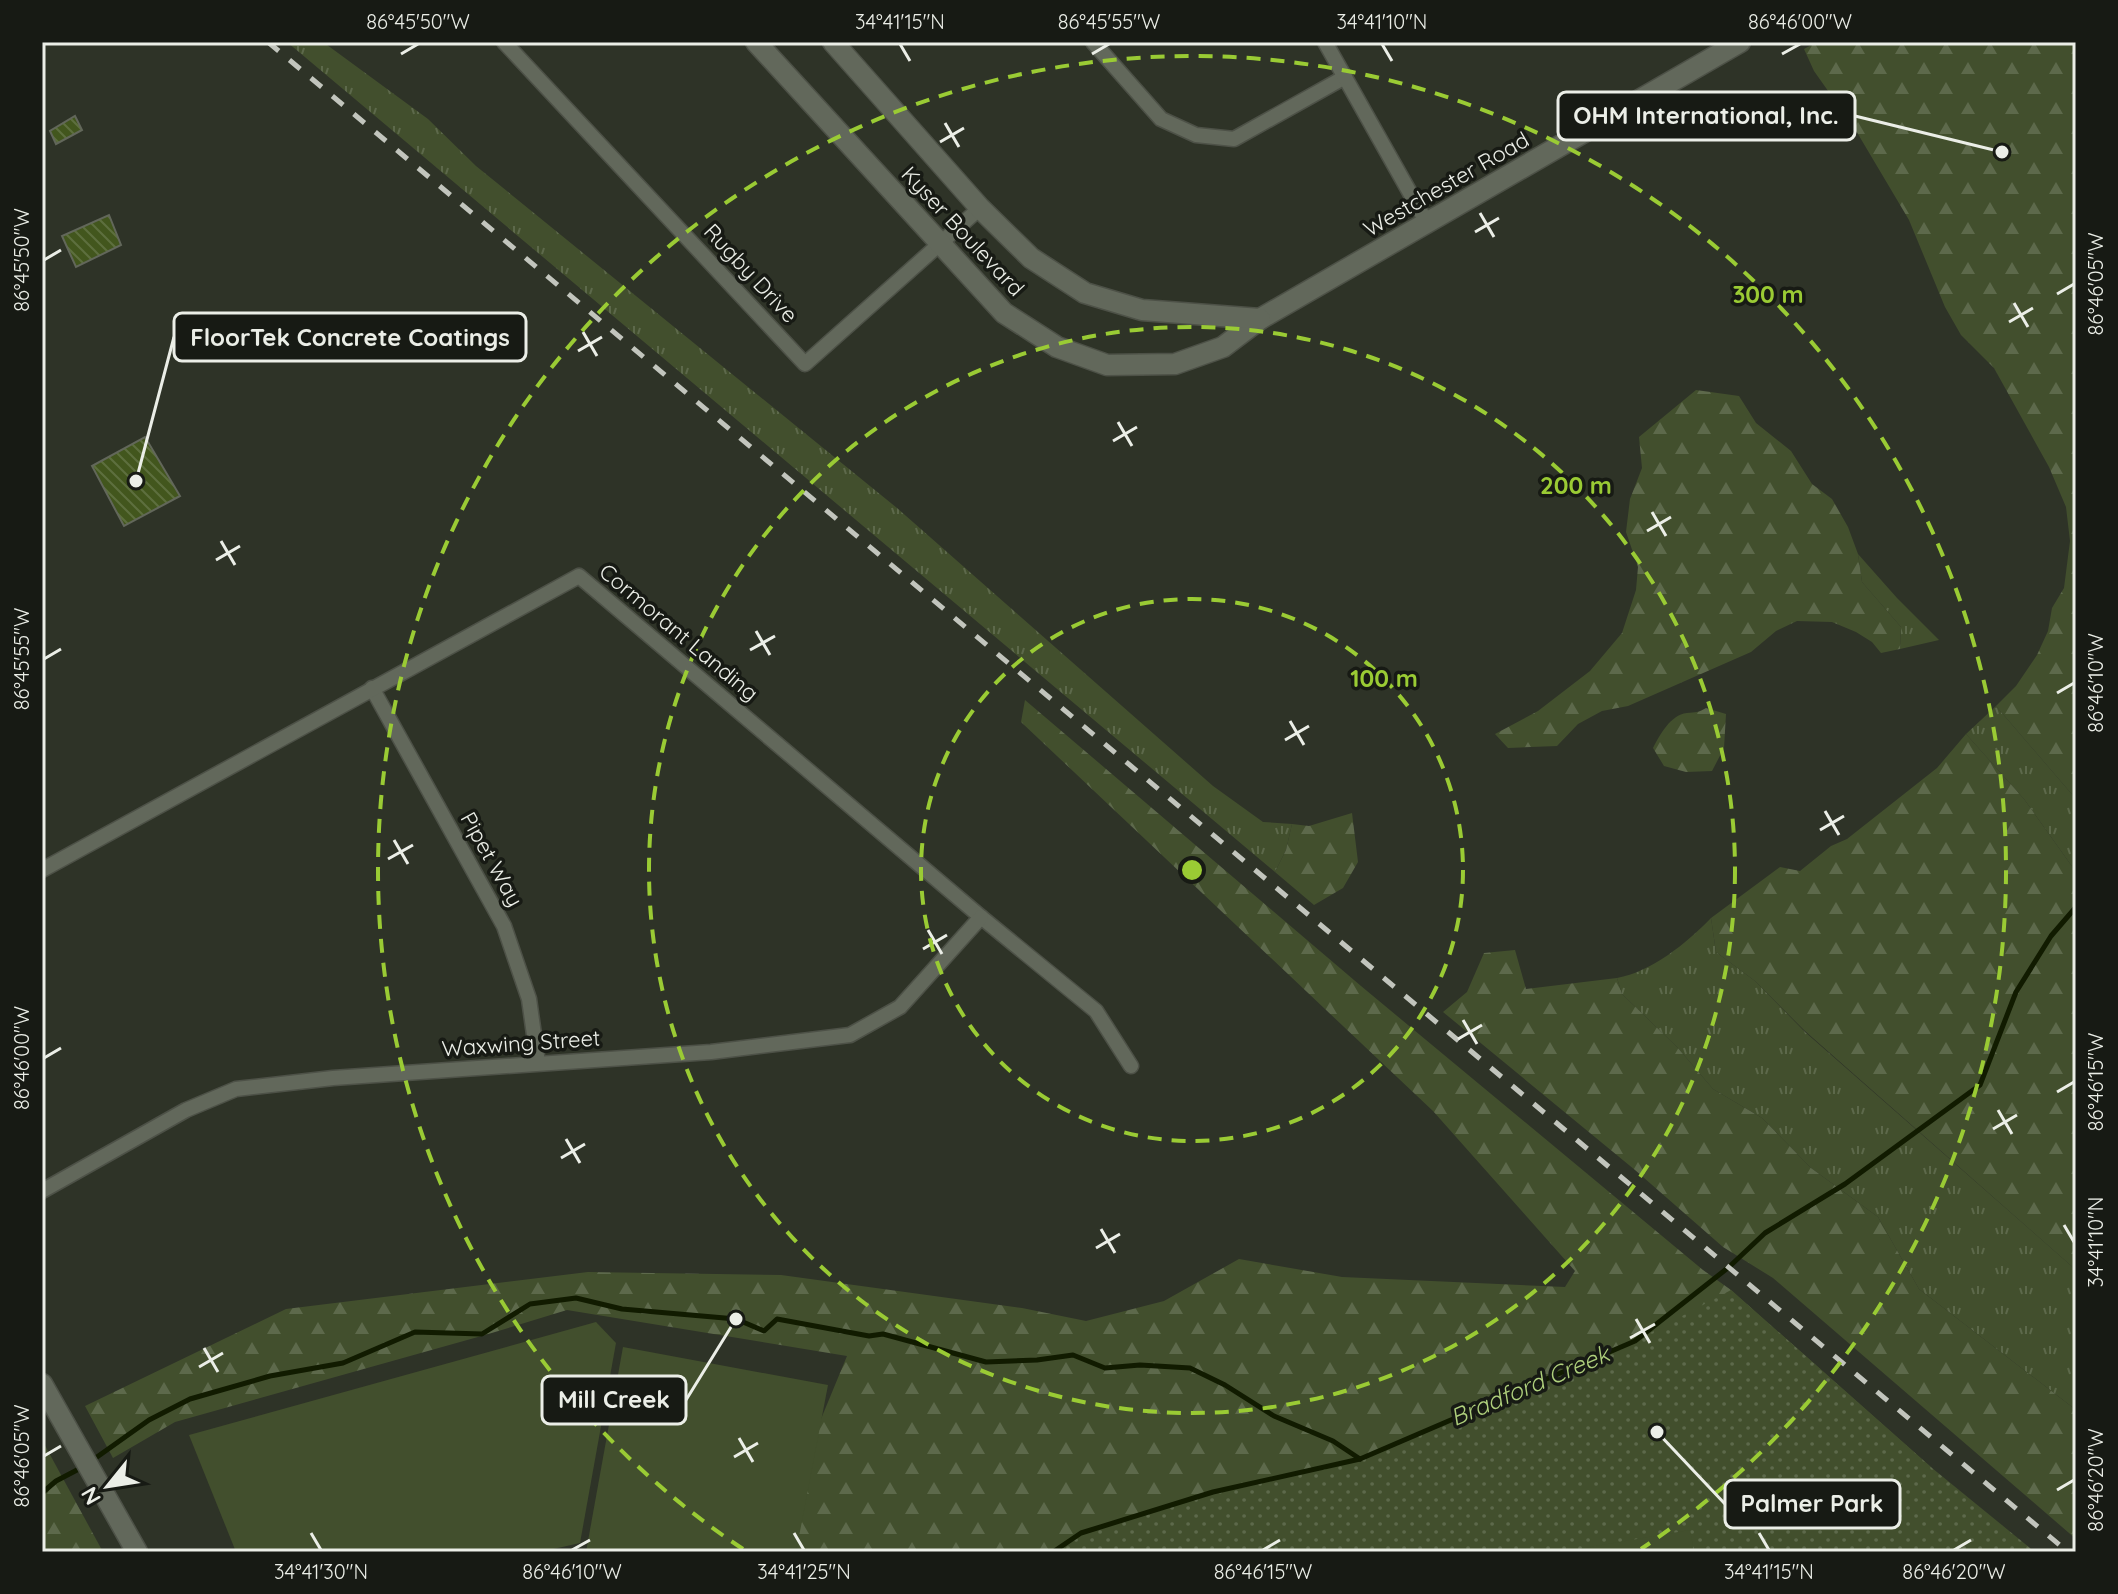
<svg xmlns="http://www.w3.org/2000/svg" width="2118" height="1594" viewBox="0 0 2118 1594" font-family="Quicksand,sans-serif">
  <defs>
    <pattern id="grass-tufts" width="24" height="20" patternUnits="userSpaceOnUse" patternTransform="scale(2)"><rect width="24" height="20" fill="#424f2d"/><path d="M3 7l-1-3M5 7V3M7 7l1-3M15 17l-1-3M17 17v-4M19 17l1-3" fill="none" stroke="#5d694b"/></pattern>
    <pattern id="forest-firs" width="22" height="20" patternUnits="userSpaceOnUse" patternTransform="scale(2)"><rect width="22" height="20" fill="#424f2d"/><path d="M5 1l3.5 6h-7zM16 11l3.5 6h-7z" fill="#5d694b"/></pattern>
    <pattern id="park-dots" width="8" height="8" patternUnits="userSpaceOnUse" patternTransform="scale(2)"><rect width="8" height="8" fill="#424f2d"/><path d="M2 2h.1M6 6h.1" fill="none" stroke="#5d694b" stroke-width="1.8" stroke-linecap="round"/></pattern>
    <pattern id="building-back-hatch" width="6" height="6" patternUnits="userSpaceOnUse" patternTransform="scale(2)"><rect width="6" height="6" fill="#42561d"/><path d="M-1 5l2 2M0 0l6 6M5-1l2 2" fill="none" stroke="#5d6f3e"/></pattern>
  </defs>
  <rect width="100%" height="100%" fill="#2e3327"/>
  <g fill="url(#grass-tufts)">
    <path d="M287 42H323L428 119 476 166 897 508 1213 786 1263 822 1292 824 1286 850 1275 872Z"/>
    <path d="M1858 554 1897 598 1939 640 1900 649 1901 627 1862 582Z"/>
    <path d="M1996 706 2076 799V872L2024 799 1966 734Z"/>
    <path d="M1711 918 1716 952 1755 981 1805 1032 2076 1270V1410L1919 1289 1878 1217 1811 1168 1762 1118 1713 1089 1677 1047 1622 994 1617 978C1651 972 1687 943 1711 918Z"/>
  </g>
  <g fill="url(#forest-firs)">
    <path d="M1817 42H2076V799L1996 706 2016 686 2037 655 2048 631 2052 608 2064 588 2070 541 2066 507 2049 467 1994 368 1961 335 1945 307 1909 220 1855 129 1814 71 1804 49Z"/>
    <path d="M1696 390 1739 396 1756 423 1791 451 1812 484 1832 499 1848 527 1858 554 1862 582 1901 627 1900 649 1881 653 1872 642 1856 632 1832 622 1797 621 1776 631 1751 652 1628 706 1602 711 1578 724 1557 746 1508 748 1495 734 1538 711 1590 671 1622 633 1636 590 1638 567 1626 532 1630 499 1642 468 1639 437Z"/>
    <path d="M1025 700 1361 986 1703 1270 1731 1290 1932 1468 1391 1552H794L802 1465 847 1356 567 1310 485 1335 175 1422 113 1458 85 1406 286 1309 588 1272 781 1275 1022 1308 1086 1321 1164 1301 1239 1259 1342 1277 1565 1287 1575 1271 1433 1111 1021 722Z"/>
    <path d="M1706 708 1726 714 1724 748 1712 771 1686 772 1664 766 1653 748C1660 735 1670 715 1687 713 1696 712 1698 713 1706 708Z"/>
    <path d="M1966 734 2024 799 2076 872V1270L1805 1031 1755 981 1716 952 1711 918 1780 867 1800 871 1831 846 1847 839 1937 768Z"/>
    <path d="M1352 813 1358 862 1343 888 1314 905 1275 872 1286 850 1292 824 1309 826Z"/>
    <path d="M1515 950 1526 989 1617 978 1622 994 1677 1047 1713 1089 1762 1118 1811 1168 1878 1217 1919 1289 2076 1410V1539L1773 1278 1723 1247 1635 1170 1443 1012 1467 992 1484 953Z"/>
    <path d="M42 1440 103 1552H42Z"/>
  </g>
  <path fill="url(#park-dots)" d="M1731 1290 1932 1468 2035 1552H1053L1081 1533 1213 1492 1360 1459 1635 1341Z"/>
  <g fill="#424f2d">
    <path d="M596 1322 616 1343 580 1543 540 1552H236L189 1435Z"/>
    <path d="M623 1347 828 1385 796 1552H586Z"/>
    <path d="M1690 1530 1694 1552H1561Z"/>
  </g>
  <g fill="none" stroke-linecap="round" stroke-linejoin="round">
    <g stroke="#111b00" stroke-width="5">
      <path d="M97 1457 149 1420 190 1399 270 1376 343 1363 415 1332 482 1334 530 1304 576 1298 622 1309 736 1319 764 1331 777 1319 869 1336 883 1334 986 1362 1037 1360 1073 1355 1105 1368 1140 1365 1190 1368 1225 1385 1274 1416 1333 1441 1360 1459"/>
      <path d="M42 1493 56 1481 77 1470"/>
      <path d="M1053 1552 1081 1533 1213 1492 1360 1459 1635 1341 1729 1267 1765 1233 1845 1184 1980 1085 2016 992 2051 936 2076 907"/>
    </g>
  </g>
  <g fill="url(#building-back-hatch)" stroke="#62675a" stroke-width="2">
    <path d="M75 116 82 130 56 144 50 131Z"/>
    <path d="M109 215 121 245 76 267 62 236Z"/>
    <path d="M145 437 180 496 124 526 92 466Z"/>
  </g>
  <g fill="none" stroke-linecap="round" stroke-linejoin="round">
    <defs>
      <g id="street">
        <path d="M504 42 805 364 980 208"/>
        <path d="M1093 42 1161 119 1196 135 1234 139 1345 77"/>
        <path d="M1325 42 1427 223"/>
        <path d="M372 688 504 926 529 999 538 1063"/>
        <path d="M42 870 579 576 981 917 1096 1011 1131 1066"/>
        <path d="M42 1191 186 1110 236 1089 333 1078 711 1052 850 1035 900 1007 981 917"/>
      </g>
      <g id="secondary">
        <path d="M756 42 1004 313 1057 347 1107 365 1175 364 1223 347 1260 319 1740 42"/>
        <path d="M833 42 980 208 1031 258 1085 293 1142 310 1260 319"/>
        <path d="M42 1384 137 1552"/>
      </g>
    </defs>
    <use href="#street" stroke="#4d5147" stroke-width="17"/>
    <use href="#secondary" stroke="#4d5147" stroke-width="23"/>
    <use href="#street" stroke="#62685b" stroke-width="14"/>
    <use href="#secondary" stroke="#62685b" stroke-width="20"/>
    <path stroke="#c2c5bd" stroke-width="5" stroke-dasharray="14 14" stroke-linecap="butt" d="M268 42 2068 1552"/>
  </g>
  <path fill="none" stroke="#ebeee7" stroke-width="3" d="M900 44 910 61M1382 44 1392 61M401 54 418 44M1092 54 1109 44M1782 54 1800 44M945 123 959 147M940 142 964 128M1480 213 1494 237M1475 232 1499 218M44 260 61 250M2057 294 2074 284M2014 303 2028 327M2009 322 2033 308M583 332 597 356M578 351 602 337M1118 422 1132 446M1113 441 1137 427M1652 512 1666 536M1647 531 1671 517M221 541 235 565M216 560 240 546M756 631 770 655M750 650 775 636M44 659 61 649M2057 693 2074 683M1290 721 1304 745M1285 740 1309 726M1825 811 1839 835M1820 830 1844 816M394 840 408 864M388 859 413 845M928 930 942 954M923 949 947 935M1463 1020 1477 1044M1458 1039 1482 1025M44 1058 61 1048M2057 1092 2074 1082M1998 1110 2012 1134M1993 1129 2017 1115M566 1139 580 1163M561 1158 585 1144M2064 1225 2074 1242M1101 1229 1115 1253M1096 1248 1120 1234M1636 1319 1650 1343M1630 1338 1655 1324M204 1348 218 1372M199 1367 223 1353M739 1438 753 1462M44 1456 61 1446M734 1457 758 1443M2057 1490 2074 1480M311 1533 321 1550M794 1533 804 1550M1759 1533 1769 1550M572 1550 590 1540M1263 1550 1280 1540M1954 1550 1971 1540"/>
  <g fill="none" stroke="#9acb34" stroke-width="4" stroke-dasharray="14 10">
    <circle cx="1192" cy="870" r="271"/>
    <circle cx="1192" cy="870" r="543"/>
    <path d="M743 1549A814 814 0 1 1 1641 1549"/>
  </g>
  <g text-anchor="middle" stroke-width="7" stroke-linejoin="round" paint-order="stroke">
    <g font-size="22" fill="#ebeee7" stroke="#171a14">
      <text transform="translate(1446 184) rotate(-30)" y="8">Westchester Road</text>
      <text transform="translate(963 231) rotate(47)" y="8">Kyser Boulevard</text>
      <text transform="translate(751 273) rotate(47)" y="8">Rugby Drive</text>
      <text transform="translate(679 632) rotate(40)" y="8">Cormorant Landing</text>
      <text transform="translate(492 859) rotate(61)" y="8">Pipet Way</text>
      <text transform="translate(521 1043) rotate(-4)" y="8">Waxwing Street</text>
    </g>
    <g font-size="24" font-style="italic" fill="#afd07c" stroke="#171a14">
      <text transform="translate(1530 1386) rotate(-23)" y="8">Bradford Creek</text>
    </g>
  </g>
  <circle cx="1192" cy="870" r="12" fill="#9acb34" stroke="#171a14" stroke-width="4"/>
  <g font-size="24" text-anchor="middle" font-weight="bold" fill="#9acb34" stroke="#171a14" stroke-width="7" stroke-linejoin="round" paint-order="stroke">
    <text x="1768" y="303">300 m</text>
    <text x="1576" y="494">200 m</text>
    <text x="1384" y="687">100 m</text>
  </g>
  <path fill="none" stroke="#ebeee7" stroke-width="3" d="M2002 152L1855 116M136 481L174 337M736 1319L686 1400M1657 1432L1725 1504"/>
  <g fill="#ebeee7" stroke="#171a14" stroke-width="3">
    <circle cx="2002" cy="152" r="8"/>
    <circle cx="136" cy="481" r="8"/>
    <circle cx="736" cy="1319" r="8"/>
    <circle cx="1657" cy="1432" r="8"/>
  </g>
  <g fill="#171a14" stroke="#ebeee7" stroke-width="3">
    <rect x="1558" y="92" width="297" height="48" rx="8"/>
    <rect x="174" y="313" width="352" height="48" rx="8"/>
    <rect x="542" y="1376" width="144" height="48" rx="8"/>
    <rect x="1725" y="1480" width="175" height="48" rx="8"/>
  </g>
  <g font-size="24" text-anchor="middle" font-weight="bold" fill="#ebeee7">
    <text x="1706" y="124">OHM International, Inc.</text>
    <text x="350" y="346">FloorTek Concrete Coatings</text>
    <text x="614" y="1408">Mill Creek</text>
    <text x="1812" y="1512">Palmer Park</text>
  </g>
  <rect width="2118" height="1594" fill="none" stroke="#171a14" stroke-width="88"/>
  <g transform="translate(108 1486) rotate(240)" stroke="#171a14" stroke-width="6" paint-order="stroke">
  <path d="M0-6L14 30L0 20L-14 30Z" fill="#ebeee7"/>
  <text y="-12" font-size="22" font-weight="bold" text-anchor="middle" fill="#ebeee7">N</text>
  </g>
  <rect x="44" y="44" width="2030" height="1506" fill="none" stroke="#ebeee7" stroke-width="3"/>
  <g font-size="20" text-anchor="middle" fill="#ebeee7">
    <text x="418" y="29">86°45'50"W</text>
    <text x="900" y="29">34°41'15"N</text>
    <text x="1109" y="29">86°45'55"W</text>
    <text x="1382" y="29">34°41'10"N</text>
    <text x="1800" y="29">86°46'00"W</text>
    <text transform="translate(22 260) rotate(-90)" y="7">86°45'50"W</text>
    <text transform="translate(2096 284) rotate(-90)" y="7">86°46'05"W</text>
    <text transform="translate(22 659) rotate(-90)" y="7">86°45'55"W</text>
    <text transform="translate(2096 683) rotate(-90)" y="7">86°46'10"W</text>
    <text transform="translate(22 1058) rotate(-90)" y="7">86°46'00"W</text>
    <text transform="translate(2096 1082) rotate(-90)" y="7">86°46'15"W</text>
    <text transform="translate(2096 1242) rotate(-90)" y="7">34°41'10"N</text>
    <text transform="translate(22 1456) rotate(-90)" y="7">86°46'05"W</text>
    <text transform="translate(2096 1480) rotate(-90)" y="7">86°46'20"W</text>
    <text x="321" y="1579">34°41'30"N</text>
    <text x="572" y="1579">86°46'10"W</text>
    <text x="804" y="1579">34°41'25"N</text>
    <text x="1263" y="1579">86°46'15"W</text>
    <text x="1769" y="1579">34°41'15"N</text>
    <text x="1954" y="1579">86°46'20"W</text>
  </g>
</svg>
